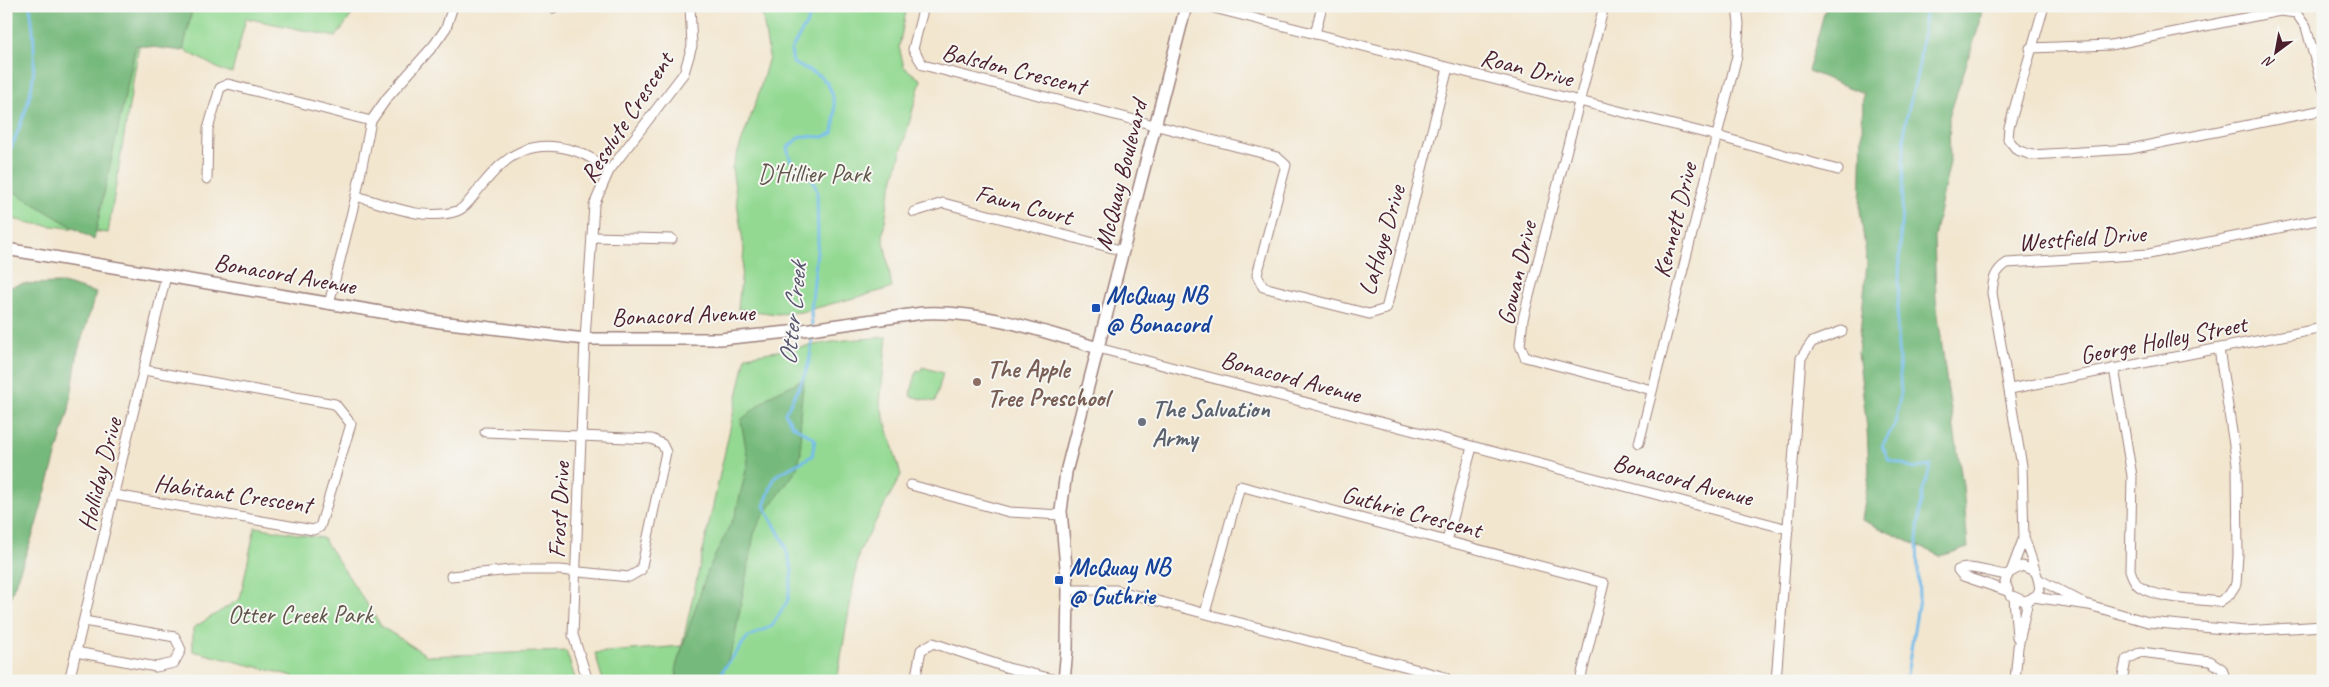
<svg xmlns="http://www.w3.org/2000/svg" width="2329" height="687" viewBox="0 0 2329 687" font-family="Caveat,sans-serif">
  <rect width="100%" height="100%" fill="#f6f6f2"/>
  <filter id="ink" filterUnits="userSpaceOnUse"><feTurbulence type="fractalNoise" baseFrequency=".02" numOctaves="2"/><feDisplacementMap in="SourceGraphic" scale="10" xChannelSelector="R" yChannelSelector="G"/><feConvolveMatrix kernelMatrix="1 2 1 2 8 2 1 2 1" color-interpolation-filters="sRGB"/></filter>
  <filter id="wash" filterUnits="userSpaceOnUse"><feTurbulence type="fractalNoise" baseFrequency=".0096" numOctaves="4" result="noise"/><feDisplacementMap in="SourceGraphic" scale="20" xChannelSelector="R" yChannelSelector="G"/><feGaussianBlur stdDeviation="1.12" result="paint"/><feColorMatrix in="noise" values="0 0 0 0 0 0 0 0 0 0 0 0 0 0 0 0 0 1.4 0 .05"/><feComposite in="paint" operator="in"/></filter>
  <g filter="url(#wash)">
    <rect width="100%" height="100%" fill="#f2e6cf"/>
    <g fill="#93d992" stroke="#6e7c5e">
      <path d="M6 6H358L336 37 246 18 232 73 221 70 142 27 108 233 29 223 6 217Z"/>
      <path d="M761 6H907L899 47 904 67 921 80 889 196 883 234 892 288 801 312 777 314 738 309 744 250 732 168 757 99 769 57Z"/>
      <path d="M887 337 880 403 901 475 859 552 837 681H603L595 653 682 646 746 356 845 340Z"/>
      <path d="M922 367 943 373 935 402 910 396 917 370 921 371Z"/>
      <path d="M255 527 323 538 382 627 428 656 566 651 576 681H292L293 676 193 651V628L240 599Z"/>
    </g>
    <g fill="#76b97c" stroke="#606c54">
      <path d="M6 6H193L183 51 136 45 94 240 6 187Z"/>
      <path d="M1826 6H1982L1980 23 1949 117 1950 162 1934 237 1936 299 1947 384 1963 486 1968 548 1940 556 1862 520 1869 473 1867 428 1858 353 1867 263 1860 210 1863 93 1808 71Z"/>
      <path d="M63 283 96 293 78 351 69 410 34 532 6 609V288L22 284Z"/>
      <path d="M804 379 800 413 801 453 796 471 761 519 754 534 733 646 720 681H677L676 666 708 570 736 513 748 461 741 420 771 395Z"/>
    </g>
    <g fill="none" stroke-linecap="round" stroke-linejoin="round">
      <g stroke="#72bceb" stroke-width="3">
        <path d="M6 159C33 100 40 72 30 6"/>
        <path d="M812 326 811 311 818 241 817 191 812 179 791 161 787 148 801 136 823 137 833 133C836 116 837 89 821 77 813 71 802 68 793 63L791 50 817 6"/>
        <path d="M717 681 725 667 748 637 772 626 788 600 792 570 784 542 764 506 775 476 812 456 815 439 792 425 785 413C801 384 813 366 812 332"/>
        <path d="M1906 681 1919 599 1917 540 1922 493 1931 466 1915 468 1889 460 1882 446 1895 424 1901 392 1897 332 1905 124 1919 66 1926 6"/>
      </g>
    </g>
  </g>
  <g filter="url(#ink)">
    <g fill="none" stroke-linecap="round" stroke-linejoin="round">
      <defs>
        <g id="minor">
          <path d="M547 6 553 8"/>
          <path d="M924 6 913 49 923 65 1277 157 1286 165 1257 275 1263 287 1369 314 1386 309 1448 68"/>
          <path d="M1206 6 1717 136 1838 170"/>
          <path d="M1604 6 1523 319 1520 345 1525 357 1652 390"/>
          <path d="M2044 6 2009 127 2008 139 2017 150 2032 155 2130 149 2323 110"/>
          <path d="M1315 34 1322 6"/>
          <path d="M2030 48 2111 45 2280 11 2296 13 2306 27 2323 88"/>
          <path d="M207 179 208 129 220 88 228 84 371 121"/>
          <path d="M356 196C388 205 424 222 457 211 466 208 476 192 483 184 489 177 495 170 502 164 535 135 579 145 609 171"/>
          <path d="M914 212 943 203 1124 251"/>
          <path d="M592 237 672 239"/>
          <path d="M329 304 356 196 371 121 387 98 434 45 446 28 453 6"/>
          <path d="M1098 348 1788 529"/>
          <path d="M2114 368 2132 476 2130 570C2132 576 2135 584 2140 587 2158 599 2198 599 2219 602L2229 595 2236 584 2238 555 2237 464 2219 349"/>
          <path d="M2010 389 2323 328"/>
          <path d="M1639 443 1737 56 1739 24 1737 6"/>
          <path d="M911 485 1009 512 1061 515"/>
          <path d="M115 495 313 530 320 527 351 424 335 404 144 370"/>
          <path d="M2024 537C2027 547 2031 557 2034 567 2039 582 2047 596 2024 601L2010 595 2005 582 2009 573 2022 566 2035 571"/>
          <path d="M1447 541 1472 447"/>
          <path d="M2012 569 2024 537 2022 466 1992 293C1993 279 1995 271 2007 263L2149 254 2323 219"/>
          <path d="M451 576 511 570H560L629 577 641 570 666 452 662 444 652 439 485 432"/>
          <path d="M2040 580 2082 602"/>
          <path d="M1068 590H1116L1445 677 1444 681"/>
          <path d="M2007 591 1963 576 1958 570C1972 564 1992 574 2007 575"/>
          <path d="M2033 597 2089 605 2148 622 2245 631 2323 626"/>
          <path d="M2014 598 2017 637"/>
          <path d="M1205 613 1240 486 1604 583 1580 681"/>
          <path d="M76 652 156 667 174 663 181 650 175 637 84 621"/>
          <path d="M69 681 166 276"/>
          <path d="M588 681 573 635 585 339 594 205 609 171 684 73 692 46 690 6"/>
          <path d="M915 681 921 650 933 643 1008 668 1061 681"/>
          <path d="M1776 681 1801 358 1812 342 1842 331"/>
          <path d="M2015 681 2018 647 2028 600"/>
          <path d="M2122 681 2126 660 2141 652 2210 661 2222 669 2226 681"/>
        </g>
        <g id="tertiary">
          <path d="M6 249 440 322 585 339H720L789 332 923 313C981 310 1043 331 1098 348"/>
          <path d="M1064 681 1067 649 1068 590 1061 511 1066 472 1186 6"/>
        </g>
      </defs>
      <use href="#minor" stroke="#9e827d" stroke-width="11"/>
      <use href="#tertiary" stroke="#9e827d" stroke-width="14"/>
      <use href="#minor" stroke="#fff" stroke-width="9"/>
      <use href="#tertiary" stroke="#fff" stroke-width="11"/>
    </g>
  </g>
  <g fill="#1a4fb4" stroke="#f6f6f2" stroke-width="2">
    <rect x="1091" y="303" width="10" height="10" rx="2.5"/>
    <rect x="1054" y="575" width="10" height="10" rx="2.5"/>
  </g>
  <circle fill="#8d6e63" stroke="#f6f6f2" stroke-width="2" cx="977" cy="382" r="5"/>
  <circle fill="#6b7280" stroke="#f6f6f2" stroke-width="2" cx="1142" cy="422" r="5"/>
  <g text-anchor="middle" stroke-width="4" stroke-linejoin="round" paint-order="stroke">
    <g font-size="25" fill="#4a1f2b" stroke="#f6f6f2">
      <text transform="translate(1527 67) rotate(14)" y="9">Roan Drive</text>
      <text transform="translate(1014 68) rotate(14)" y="9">Balsdon Crescent</text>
      <text transform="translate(626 117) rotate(-57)" y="9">Resolute Crescent</text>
      <text transform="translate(1120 175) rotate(-76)" y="9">McQuay Boulevard</text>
      <text transform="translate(1024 204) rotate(15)" y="9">Fawn Court</text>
      <text transform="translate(1674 220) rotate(-76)" y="9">Kennett Drive</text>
      <text transform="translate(2082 237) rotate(-4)" y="9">Westfield Drive</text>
      <text transform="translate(1381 240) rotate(-74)" y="9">LaHaye Drive</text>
      <text transform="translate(285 273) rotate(10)" y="9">Bonacord Avenue</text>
      <text transform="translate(1516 273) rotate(-77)" y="9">Gowan Drive</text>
      <text transform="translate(683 314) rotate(-2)" y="9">Bonacord Avenue</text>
      <text transform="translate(2163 339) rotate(-11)" y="9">George Holley Street</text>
      <text transform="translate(1291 376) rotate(15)" y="9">Bonacord Avenue</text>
      <text transform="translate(99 474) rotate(-76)" y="9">Holliday Drive</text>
      <text transform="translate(1683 479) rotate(15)" y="9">Bonacord Avenue</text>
      <text transform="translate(233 493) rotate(8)" y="9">Habitant Crescent</text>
      <text transform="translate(558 510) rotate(-87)" y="9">Frost Drive</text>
      <text transform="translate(1412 511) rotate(15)" y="9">Guthrie Crescent</text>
    </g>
    <g font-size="25" fill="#60574a" stroke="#f6f6f2">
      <text x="814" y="182">D'Hillier Park</text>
      <text x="300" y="623">Otter Creek Park</text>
    </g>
    <g font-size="25" font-weight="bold" fill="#164399" stroke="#f6f6f2" text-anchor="start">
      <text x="1106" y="303">McQuay NB<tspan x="1106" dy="29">@ Bonacord</tspan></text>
      <text x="1069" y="575">McQuay NB<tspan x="1069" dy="29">@ Guthrie</tspan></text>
    </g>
    <g font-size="25" font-weight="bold" fill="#785e54" stroke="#f6f6f2" text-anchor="start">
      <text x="987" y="377">The Apple<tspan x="987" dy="29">Tree Preschool</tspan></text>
    </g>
    <g font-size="25" font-weight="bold" fill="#5b616d" stroke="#f6f6f2" text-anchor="start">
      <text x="1152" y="417">The Salvation<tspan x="1152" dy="29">Army</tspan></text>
    </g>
    <g font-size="26" font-style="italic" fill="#58566e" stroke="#f6f6f2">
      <text transform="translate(792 314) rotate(-84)" y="9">Otter Creek</text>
    </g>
  </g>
  <rect width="2329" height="687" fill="none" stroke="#f6f6f2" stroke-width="25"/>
  <g transform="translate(2276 52) rotate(212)" stroke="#f6f6f2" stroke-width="4" paint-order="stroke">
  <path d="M0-4L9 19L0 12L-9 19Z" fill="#4a1f2b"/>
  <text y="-8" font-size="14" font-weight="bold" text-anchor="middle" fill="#4a1f2b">N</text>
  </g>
</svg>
